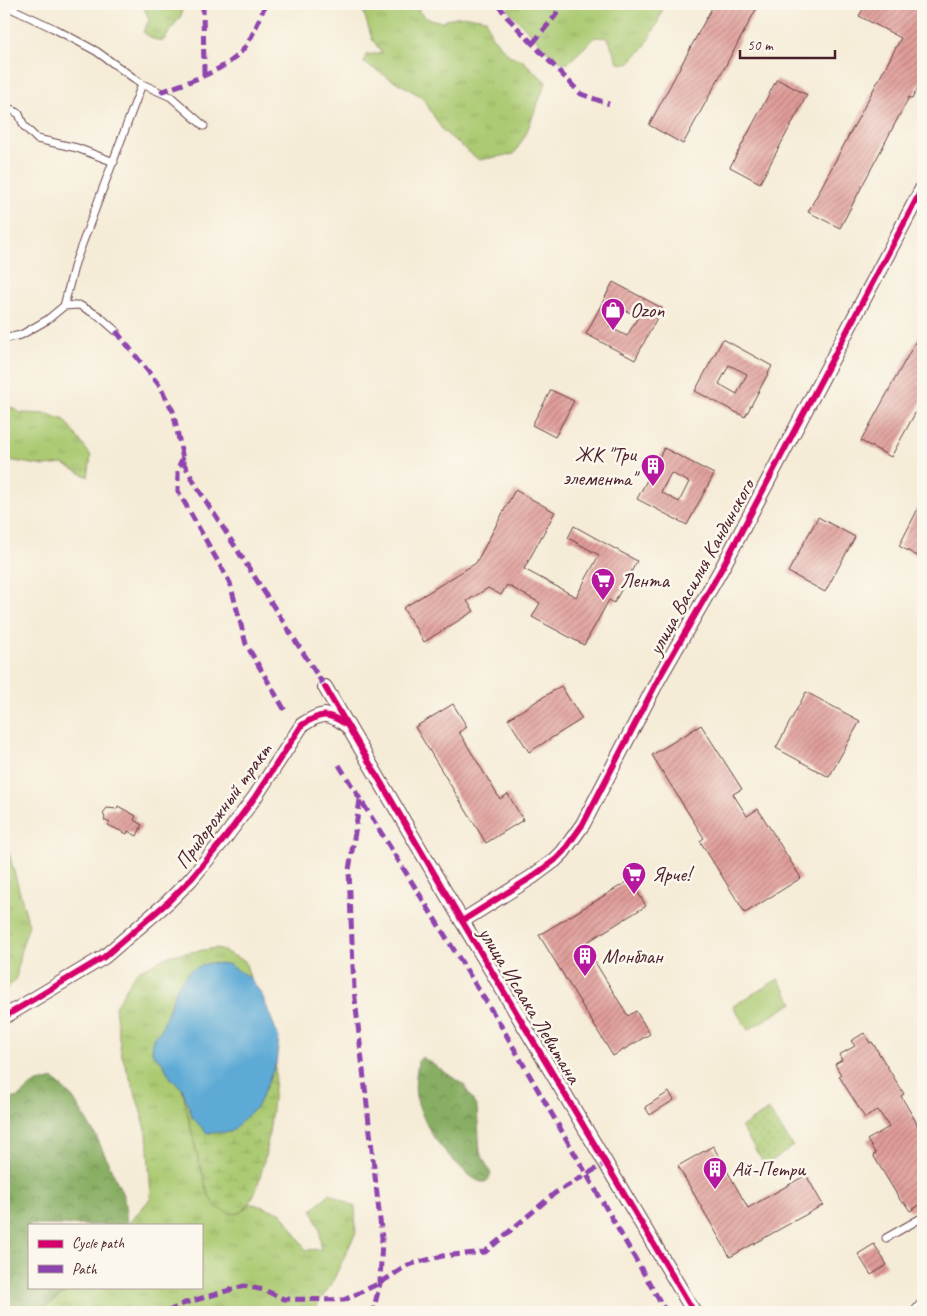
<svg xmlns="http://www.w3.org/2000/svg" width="927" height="1316" viewBox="0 0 927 1316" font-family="Caveat,sans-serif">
  <defs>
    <pattern id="grass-tufts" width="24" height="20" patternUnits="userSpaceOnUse" patternTransform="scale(1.25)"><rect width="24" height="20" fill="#abca72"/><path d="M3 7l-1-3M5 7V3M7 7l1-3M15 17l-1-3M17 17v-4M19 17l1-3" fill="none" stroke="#95ad63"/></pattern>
    <pattern id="forest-crowns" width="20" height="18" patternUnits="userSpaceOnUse" patternTransform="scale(1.25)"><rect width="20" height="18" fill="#88ae64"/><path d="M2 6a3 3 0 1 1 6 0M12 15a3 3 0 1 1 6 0" fill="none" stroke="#718d53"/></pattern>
    <pattern id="wetland-marsh" width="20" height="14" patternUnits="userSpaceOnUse" patternTransform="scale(1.25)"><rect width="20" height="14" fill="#abca72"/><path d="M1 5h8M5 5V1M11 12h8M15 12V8" fill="none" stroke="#95ad63"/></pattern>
    <pattern id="park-dots" width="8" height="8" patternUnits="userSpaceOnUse" patternTransform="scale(1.25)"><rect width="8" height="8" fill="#abca72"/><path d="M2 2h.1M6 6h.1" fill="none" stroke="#95ad63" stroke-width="1.8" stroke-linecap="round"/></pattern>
    <pattern id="building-hatch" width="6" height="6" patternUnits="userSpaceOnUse" patternTransform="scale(1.25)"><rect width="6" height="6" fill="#e09d99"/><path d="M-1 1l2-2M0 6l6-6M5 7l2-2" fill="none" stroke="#b87f7d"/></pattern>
  </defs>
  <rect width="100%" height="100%" fill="#fbf7ec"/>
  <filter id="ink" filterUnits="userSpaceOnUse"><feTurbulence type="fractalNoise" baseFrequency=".02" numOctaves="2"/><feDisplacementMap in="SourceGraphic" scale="10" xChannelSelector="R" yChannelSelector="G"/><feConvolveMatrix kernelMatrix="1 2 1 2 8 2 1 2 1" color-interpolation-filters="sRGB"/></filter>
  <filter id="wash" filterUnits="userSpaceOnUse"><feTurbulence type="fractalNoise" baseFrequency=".0096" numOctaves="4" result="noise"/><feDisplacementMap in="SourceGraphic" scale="20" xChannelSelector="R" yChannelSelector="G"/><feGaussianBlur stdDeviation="1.12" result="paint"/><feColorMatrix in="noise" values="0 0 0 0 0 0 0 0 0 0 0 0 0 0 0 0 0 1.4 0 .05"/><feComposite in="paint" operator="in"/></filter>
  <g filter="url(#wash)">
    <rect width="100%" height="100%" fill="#f5ecd7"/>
    <g fill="url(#grass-tufts)" stroke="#7a744e">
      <path d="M135 4H183L181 16 163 41 153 39 143 32 149 20 144 7Z"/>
      <path d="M361 4H425L418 11 426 18 442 22C456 14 470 16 486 19L491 35 509 55 522 60 546 82 526 134 514 154 479 160 443 131 422 97 364 63 366 55 382 53 372 39Z"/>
      <path d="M507 4H664L657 24 644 48 628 64 618 63 608 38 595 37 567 64 555 59 511 13Z"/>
      <path d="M4 403 21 413 48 414 65 420 91 456 88 477 63 464 45 466 8 460 4 463Z"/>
      <path d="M4 836 29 925 20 953 16 980 4 992Z"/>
      <path d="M217 948 245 961 250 978 227 964 177 987 161 1030 153 1038 152 1053 162 1062 172 1080 182 1088 198 1159 210 1197 220 1208 245 1209 250 1203 282 1213 306 1250 321 1249 320 1229 312 1210 330 1193 355 1207 356 1232 331 1285 312 1312H39L72 1287H201V1225H127L151 1198 147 1133 135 1092 121 1053 115 1007 136 972 171 955Z"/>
    </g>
    <g fill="url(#forest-crowns)" stroke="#696648">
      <path d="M422 1057 464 1085 477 1108 480 1152 491 1174C489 1178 488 1182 484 1182 472 1184 442 1148 435 1139 427 1127 419 1109 416 1096 414 1085 417 1071 418 1061Z"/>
      <path d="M54 1079 73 1098 97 1138 124 1197 127 1225H29V1287H72L39 1312H4V1097L17 1098 33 1084Z"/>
    </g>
    <path fill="url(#wetland-marsh)" stroke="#7a744e" d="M276 1063C274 1085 267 1226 229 1213 221 1210 213 1204 209 1196 206 1189 205 1181 203 1174 194 1146 189 1117 182 1088L193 1118 266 1087Z"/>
    <path fill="url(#park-dots)" stroke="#7a744e" d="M769 1110 793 1147 765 1165 741 1127Z"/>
    <path fill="#abca72" stroke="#7a744e" d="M778 979 793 1003 748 1030 733 1006Z"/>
    <path fill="#5daad6" stroke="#546480" d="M208 963 228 964 250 978 262 995 279 1038 276 1063 266 1087 257 1106 231 1132 207 1133 193 1118 182 1088 172 1080 162 1062 152 1053 153 1038 161 1030 177 987 189 971Z"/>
    <g id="blocks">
      <g fill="url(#building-hatch)" fill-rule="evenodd">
        <path d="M714 4H759L683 144 649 125Z"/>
        <path d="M866 4H923V77L912 99 909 97 840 228 808 212 901 38 859 16Z"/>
        <path d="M777 79 807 95 760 183 730 167Z"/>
        <path d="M613 282 662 308 635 360 586 334ZM619 307 638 317 627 336 609 327Z"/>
        <path d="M923 328V399L891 457 861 441Z"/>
        <path d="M723 339 772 366 745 417 695 391ZM729 365 747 374 737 394 719 384Z"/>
        <path d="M551 390 574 401 555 437 532 425Z"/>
        <path d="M664 448 714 474 687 525 637 499ZM671 473 689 482 679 502 661 492Z"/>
        <path d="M515 490 555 512 524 569 576 597 599 555 568 538 574 526 637 561 614 603 609 600 584 645 532 617 540 603 507 585 501 595 488 588 467 601 474 611 424 642 403 608 476 563Z"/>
        <path d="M923 499V559L899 546Z"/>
        <path d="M818 517 855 537 825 592 788 572Z"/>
        <path d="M561 686 582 719 529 752 508 719Z"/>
        <path d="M806 692 860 721 829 777 776 748Z"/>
        <path d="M453 704 467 727 459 732 500 799 508 794 523 820 486 843 415 727Z"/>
        <path d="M701 725 742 789 733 794 747 816 758 809 801 878 745 913 700 841 704 838 652 755Z"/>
        <path d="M118 806 136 816 134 820 142 825 137 836 128 831 127 834 108 825 110 823 104 820 105 818 103 813 107 808 117 809Z"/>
        <path d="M630 880 646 906 584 944 628 1016 636 1011 650 1034 613 1056 539 935Z"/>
        <path d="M864 1033 870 1043 872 1042 904 1094 901 1096 923 1134V1203L910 1211 904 1202 902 1203 873 1155 876 1154 867 1140 889 1127 878 1110 865 1118 839 1076 841 1075 835 1064 842 1060 839 1055 855 1046 851 1041Z"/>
        <path d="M669 1092 674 1100 650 1115 645 1107Z"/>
        <path d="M713 1146 748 1208 806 1175 823 1205 730 1257 678 1166Z"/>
        <path d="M874 1244 887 1265 871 1275 858 1254Z"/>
      </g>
    </g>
  </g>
  <g filter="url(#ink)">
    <use href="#blocks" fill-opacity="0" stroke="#643e45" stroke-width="1"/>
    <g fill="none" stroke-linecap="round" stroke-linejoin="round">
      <defs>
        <g id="lane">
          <path d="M4 5 53 28 96 51 142 84 171 97 204 126"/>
          <path d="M4 105 19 114 24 126 37 139 77 148 114 162"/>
          <path d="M64 306 75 263 142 84"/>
          <path d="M4 336 7 338 21 335 47 320 64 306 79 305 99 316 116 331"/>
          <path d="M886 1238 923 1217"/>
        </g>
        <g id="street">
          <path d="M325 687 462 921 694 1312"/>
          <path d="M462 921 532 877 555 860 563 852 583 824 659 678 722 568 923 187"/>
          <path d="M4 1017 104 957 168 902 191 879 224 839 255 797 302 725C320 713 327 711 345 724"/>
          <path d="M918 1312 923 1306"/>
        </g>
      </defs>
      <use href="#lane" stroke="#643e45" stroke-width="9"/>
      <use href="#street" stroke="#643e45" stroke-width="16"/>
      <use href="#lane" stroke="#fff" stroke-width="7"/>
      <use href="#street" stroke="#fff" stroke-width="14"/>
      <g stroke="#8e44ad" stroke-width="5" stroke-dasharray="10 5" stroke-linecap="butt">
        <path d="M203 4 204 75"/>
        <path d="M498 4 507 17 581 94 609 104"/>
        <path d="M533 43 556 15 560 4"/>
        <path d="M160 92C183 84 224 71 240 53 251 42 259 20 265 5"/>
        <path d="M116 331 159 385 173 411 184 464 197 487 325 687"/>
        <path d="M183 457 178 468V491L230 583 246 644 287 714"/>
        <path d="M339 765 500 1024 666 1312"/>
        <path d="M360 800 349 870 354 990 382 1238 380 1283 373 1312"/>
        <path d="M167 1312 185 1303 244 1286 264 1290 284 1299 344 1300 380 1283 408 1265 442 1256 485 1252 555 1193 606 1163"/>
      </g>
      <defs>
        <g id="cycleway">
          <path d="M325 687 462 921 694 1312"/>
          <path d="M462 921 532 877 555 860 563 852 583 824 659 678 722 568 923 187"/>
          <path d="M4 1017 104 957 168 902 191 879 224 839 255 797 302 725C320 713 328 712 345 724"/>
        </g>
      </defs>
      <use href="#cycleway" stroke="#fbf7ec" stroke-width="9"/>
      <use href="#cycleway" stroke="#d6006c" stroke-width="6"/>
    </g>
  </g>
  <defs>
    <symbol id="shop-pin" viewBox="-11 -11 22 30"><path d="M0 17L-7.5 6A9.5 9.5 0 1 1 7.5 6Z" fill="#b5179e" stroke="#fbf7ec"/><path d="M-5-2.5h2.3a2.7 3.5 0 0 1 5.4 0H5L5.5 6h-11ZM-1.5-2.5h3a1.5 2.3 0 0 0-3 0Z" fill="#fff"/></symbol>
    <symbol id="building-pin" viewBox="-11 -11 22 30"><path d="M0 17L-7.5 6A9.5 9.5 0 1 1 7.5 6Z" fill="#b5179e" stroke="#fbf7ec"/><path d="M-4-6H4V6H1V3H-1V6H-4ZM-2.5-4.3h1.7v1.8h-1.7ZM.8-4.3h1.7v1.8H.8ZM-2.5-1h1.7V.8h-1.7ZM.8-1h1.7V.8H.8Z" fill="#fff"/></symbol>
    <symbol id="supermarket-pin" viewBox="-11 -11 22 30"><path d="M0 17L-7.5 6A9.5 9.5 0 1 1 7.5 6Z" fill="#b5179e" stroke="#fbf7ec"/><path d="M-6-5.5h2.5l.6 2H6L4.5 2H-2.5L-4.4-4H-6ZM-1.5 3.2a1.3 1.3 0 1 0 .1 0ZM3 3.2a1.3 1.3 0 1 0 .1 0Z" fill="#fff"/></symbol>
  </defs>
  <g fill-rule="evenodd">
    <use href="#shop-pin" x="599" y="296" width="28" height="38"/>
    <use href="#building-pin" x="639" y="452" width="28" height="38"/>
    <use href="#supermarket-pin" x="589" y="566" width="28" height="38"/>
    <use href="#supermarket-pin" x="620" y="860" width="28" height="38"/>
    <use href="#building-pin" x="571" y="942" width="28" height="38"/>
    <use href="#building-pin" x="701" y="1155" width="28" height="38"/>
  </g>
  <g text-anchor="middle" stroke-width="5" stroke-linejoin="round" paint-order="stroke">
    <g font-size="21" fill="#4a1f2b" stroke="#fbf7ec" text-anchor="start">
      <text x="630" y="317">Ozon</text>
      <text x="636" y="461" text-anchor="end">ЖК "Три<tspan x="636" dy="24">элемента"</tspan></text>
      <text x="620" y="587">Лента</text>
      <text x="652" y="881">Ярче!</text>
      <text x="602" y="963">Монблан</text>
      <text x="732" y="1176">Ай-Петри</text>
    </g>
    <g font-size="21" fill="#4a1f2b" stroke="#fbf7ec">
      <text transform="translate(701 567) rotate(-61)" y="7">улица Василия Кандинского</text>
      <text transform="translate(223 806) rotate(-54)" y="7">Придорожный тракт</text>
      <text transform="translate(530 1005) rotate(59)" y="7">улица Исаака Левитана</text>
    </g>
  </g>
  <rect width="927" height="1316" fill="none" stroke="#fbf7ec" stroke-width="20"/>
  <rect x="28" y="1224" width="175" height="65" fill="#fbf7ec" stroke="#b4a19f"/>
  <rect x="38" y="1240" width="25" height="8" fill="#d6006c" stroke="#b4a19f"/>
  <text x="72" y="1248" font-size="15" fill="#4a1f2b">Cycle path</text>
  <rect x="38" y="1265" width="25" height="8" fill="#8e44ad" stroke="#b4a19f"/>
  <text x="72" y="1274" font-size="15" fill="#4a1f2b">Path</text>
  <path d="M740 50v8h95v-8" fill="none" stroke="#4a1f2b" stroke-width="2.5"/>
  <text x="747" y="50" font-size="15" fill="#4a1f2b" stroke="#fbf7ec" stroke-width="4" paint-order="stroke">50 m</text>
</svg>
